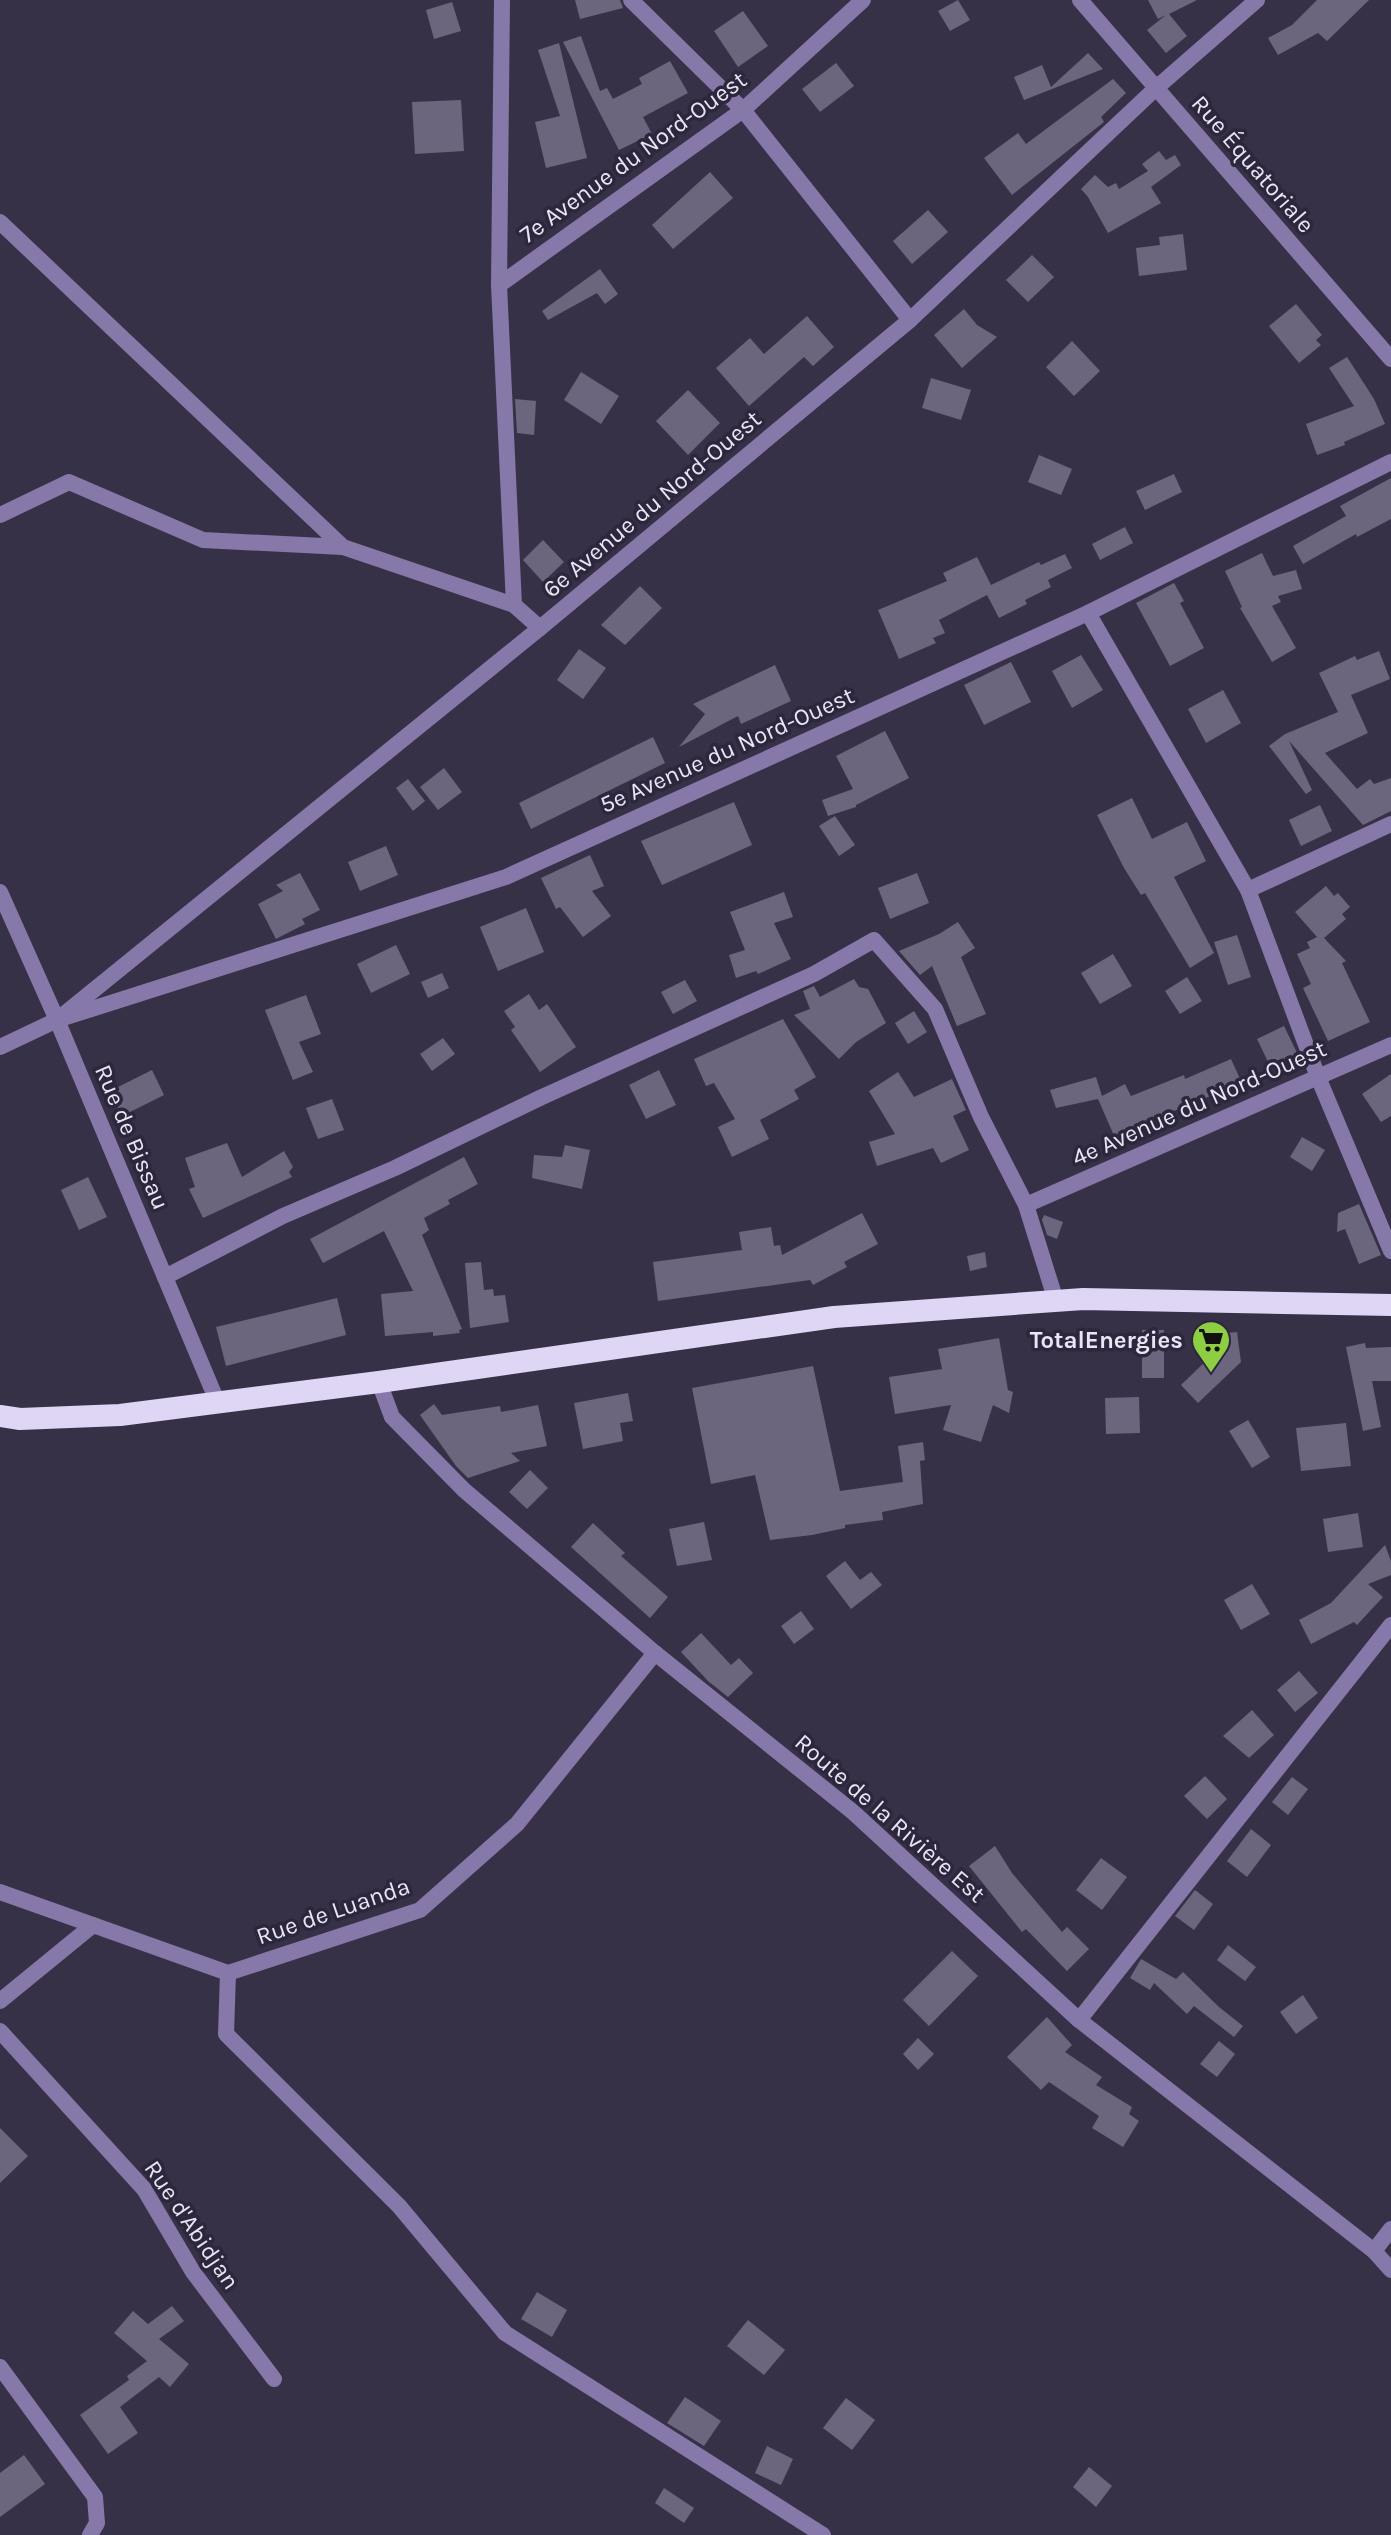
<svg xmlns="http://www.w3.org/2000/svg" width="1391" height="2535" viewBox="0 0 1391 2535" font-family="Karla,sans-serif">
  <rect width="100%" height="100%" fill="#373148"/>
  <g fill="#6b657e">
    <path d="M575 0H620L623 8 580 19Z"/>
    <path d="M958 0 970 20 950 31 938 11Z"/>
    <path d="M1148 0H1197L1169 14 1187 36 1166 53 1147 30 1166 15 1158 19Z"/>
    <path d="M1317 0H1369L1327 41 1318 33 1278 55 1268 38 1292 25Z"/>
    <path d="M452 2 461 31 434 39 426 10Z"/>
    <path d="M743 11 768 46 738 67 714 31Z"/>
    <path d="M581 36 600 91 607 88 613 99 642 84 639 78 670 61 688 93 643 117 652 134 619 150 563 42Z"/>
    <path d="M559 43 587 158 546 168 535 122 560 116 538 50Z"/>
    <path d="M1088 53 1103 69 1024 100 1014 77 1042 65 1051 87Z"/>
    <path d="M836 63 854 86 820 112 802 89Z"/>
    <path d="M1113 79 1126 93 1101 117 1104 122 1012 195 984 158 1018 133 1026 144Z"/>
    <path d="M461 100 464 151 415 154 412 102Z"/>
    <path d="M1159 151 1166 160 1175 155 1181 165 1151 187 1161 203 1108 233 1088 197 1081 189 1095 175 1108 187 1116 183 1119 189 1148 171 1142 164Z"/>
    <path d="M710 172 733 198 673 249 652 225Z"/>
    <path d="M928 210 948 232 912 264 893 241Z"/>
    <path d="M1183 234 1187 270 1139 276 1136 248 1160 245 1159 237Z"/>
    <path d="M1032 255 1054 277 1028 302 1006 280Z"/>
    <path d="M600 269 618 294 605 304 597 293 548 320 542 311Z"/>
    <path d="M1296 304 1322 335 1316 340 1321 345 1299 363 1269 326Z"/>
    <path d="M964 309 977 325 997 337 962 368 934 335Z"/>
    <path d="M807 316 834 347 813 366 804 357 749 406 716 368 750 338 764 354Z"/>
    <path d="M1072 341 1100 371 1074 396 1046 367Z"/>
    <path d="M1347 357 1374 399 1385 424 1344 442 1345 445 1317 455 1306 424 1354 406 1329 368Z"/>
    <path d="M581 372 619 396 601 424 564 400Z"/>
    <path d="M931 378 971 390 961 420 922 408Z"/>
    <path d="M688 390 720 423 688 455 656 421Z"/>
    <path d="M515 399 536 401 534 435 517 433Z"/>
    <path d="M1039 455 1072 469 1061 495 1028 482Z"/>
    <path d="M1174 474 1182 492 1145 510 1136 491Z"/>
    <path d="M1391 478V519L1357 537 1356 534 1303 564 1293 546 1346 516 1340 506Z"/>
    <path d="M1125 527 1133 543 1100 560 1092 544Z"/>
    <path d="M543 540 564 562 543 582 523 560Z"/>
    <path d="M1262 553 1273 576 1296 570 1302 589 1278 596 1281 602 1272 606 1296 648 1272 662 1240 608 1242 607 1225 571Z"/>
    <path d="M1065 554 1072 568 1048 580 1051 587 1025 600 1027 604 999 618 987 595 939 620 945 633 933 638 936 643 899 659 878 610 947 581 943 573 977 557 991 585 1039 562 1041 565Z"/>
    <path d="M1174 583 1184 601 1180 603 1204 648 1170 666 1136 603Z"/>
    <path d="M640 586 662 608 625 645 601 625Z"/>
    <path d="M579 649 606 668 583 699 557 680Z"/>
    <path d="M1379 651 1390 679 1351 695 1368 733 1325 753 1357 789 1370 779 1374 784 1391 778V811L1363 825 1289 741 1312 790 1306 794 1269 746 1285 734 1338 712 1319 673 1355 656 1357 660Z"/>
    <path d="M1081 655 1103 690 1072 708 1052 671Z"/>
    <path d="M1011 662 1031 702 984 725 964 685Z"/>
    <path d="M775 665 791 701 741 724 738 716 679 747 705 714 693 704Z"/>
    <path d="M1223 690 1241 723 1206 743 1188 709Z"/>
    <path d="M885 731 909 778 856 805V807L828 816 822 800 853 789 836 756Z"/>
    <path d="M653 737 665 763 531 829 519 803Z"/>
    <path d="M444 768 462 792 438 810 420 787Z"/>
    <path d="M408 779 425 801 413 811 396 788Z"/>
    <path d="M1132 798 1152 839 1187 822 1206 861 1174 877 1214 953 1190 968 1145 893 1141 895 1124 868 1097 815Z"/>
    <path d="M734 802 752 845 662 885 641 841Z"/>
    <path d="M1320 805 1332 831 1301 846 1289 820Z"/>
    <path d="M835 816 855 845 839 856 819 826Z"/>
    <path d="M386 846 398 875 360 891 348 862Z"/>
    <path d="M590 855 604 886 592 891 611 916 583 937 560 907 556 909 541 878Z"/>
    <path d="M300 873 320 910 302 919 305 924 276 939 258 904 283 891 276 885Z"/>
    <path d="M917 873 929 903 890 919 878 888Z"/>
    <path d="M1326 886 1334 896 1338 893 1350 907 1342 914 1346 919 1324 938 1346 961 1342 963 1370 1022 1328 1041 1303 988 1311 984 1297 954 1310 948 1307 942 1317 937 1295 912Z"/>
    <path d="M784 892 793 917 774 923 791 959 758 974 756 971 736 978 729 955 745 950 730 912Z"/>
    <path d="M526 908 544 952 498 971 480 927Z"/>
    <path d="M958 922 975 948 961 957 986 1014 957 1026 932 966 920 975 899 951 939 934Z"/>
    <path d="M1237 935 1251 977 1228 985 1214 942Z"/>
    <path d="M396 945 410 974 371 993 357 964Z"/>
    <path d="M1113 954 1132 986 1100 1004 1081 973Z"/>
    <path d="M442 973 449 988 428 998 421 982Z"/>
    <path d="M1187 977 1202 1001 1180 1014 1165 991Z"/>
    <path d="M854 979 859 987 868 989 886 1023 856 1042 839 1059 794 1015 810 1009 803 991 814 986 820 997Z"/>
    <path d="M685 980 697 1001 673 1014 661 992Z"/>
    <path d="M529 994 539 1010 547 1004 576 1047 540 1072 511 1030 515 1027 504 1011Z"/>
    <path d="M306 995 321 1034 299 1042 313 1072 293 1080 265 1010Z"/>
    <path d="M914 1011 927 1032 908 1044 895 1023Z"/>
    <path d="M783 1019 816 1077 794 1090 799 1099 760 1120 769 1139 732 1157 718 1127 735 1119 714 1083 706 1086 694 1059Z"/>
    <path d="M1284 1026 1298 1055 1271 1068 1257 1039Z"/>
    <path d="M443 1038 455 1054 432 1071 420 1054Z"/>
    <path d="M1231 1059 1242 1083 1164 1115 1167 1124 1148 1131 1145 1125 1115 1138 1098 1099 1056 1108 1050 1090 1096 1077 1102 1096 1125 1084 1131 1096 1184 1075 1185 1079Z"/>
    <path d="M152 1070 164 1095 122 1116 110 1091Z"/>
    <path d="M659 1070 676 1105 646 1119 629 1085Z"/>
    <path d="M898 1072 914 1097 952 1079 966 1110 953 1116 969 1150 941 1163 933 1148 877 1166 869 1142 895 1134 869 1091Z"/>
    <path d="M1391 1074V1116L1381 1122 1362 1094Z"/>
    <path d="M332 1099 344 1130 318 1139 306 1108Z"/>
    <path d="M1302 1137 1325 1150 1312 1171 1290 1157Z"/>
    <path d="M227 1143 242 1177 284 1151 293 1167 289 1172 292 1177 203 1218 189 1189 195 1187 185 1158Z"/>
    <path d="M565 1145 590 1150 582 1189 532 1178 534 1155 562 1157Z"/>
    <path d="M464 1157 478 1184 448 1200 450 1204 424 1218 429 1230 422 1235 462 1329 459 1330 460 1333 433 1336V1332L385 1336 381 1294 413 1291 384 1231 323 1263 310 1239Z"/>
    <path d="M88 1177 107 1217 79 1230 61 1190Z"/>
    <path d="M1359 1204 1381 1255 1359 1264 1345 1229 1337 1232 1338 1213Z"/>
    <path d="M862 1213 878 1244 844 1262 847 1267 813 1285 810 1280 658 1301 653 1262 742 1250 739 1232 771 1227 774 1246 780 1245 782 1255Z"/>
    <path d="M1044 1215 1063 1222 1057 1239 1047 1235 1042 1220Z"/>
    <path d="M985 1252 987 1267 970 1271 967 1256Z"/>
    <path d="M481 1262 484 1290 493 1289 494 1296 505 1295 509 1322 470 1328 465 1263Z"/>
    <path d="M337 1298 346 1335 226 1366 216 1327Z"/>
    <rect x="1142" y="1330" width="22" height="48"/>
    <path d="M1237 1332 1241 1362 1198 1403 1181 1385 1211 1356 1208 1335Z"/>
    <path d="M999 1338 1008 1390 1013 1392 1009 1413 993 1405 981 1442 943 1430 951 1405 895 1414 889 1377 942 1369 938 1349Z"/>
    <path d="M1365 1343 1366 1348 1391 1347V1381H1372L1381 1427 1363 1431 1346 1347Z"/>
    <path d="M813 1366 840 1491 903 1482 898 1446 923 1442 925 1460 920 1461 923 1504 882 1512 883 1520 845 1525V1528L812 1535 770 1540 755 1475 711 1484 692 1388Z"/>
    <path d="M628 1393 633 1421 620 1423 623 1441 583 1449 574 1403Z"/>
    <path d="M1139 1397 1140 1433 1106 1434 1105 1398Z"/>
    <path d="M434 1404 442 1415 500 1406 501 1412 538 1405 547 1446 511 1453 520 1461 468 1478 456 1466 420 1415Z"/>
    <path d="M1248 1420 1270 1457 1252 1468 1229 1431Z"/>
    <path d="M1346 1423 1351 1466 1301 1471 1296 1428Z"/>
    <path d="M530 1470 548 1488 527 1509 509 1492Z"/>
    <path d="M1358 1513 1363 1547 1328 1552 1323 1519Z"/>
    <path d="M704 1522 712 1560 677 1566 669 1529Z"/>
    <path d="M593 1523 625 1553 621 1556 668 1597 650 1618 571 1547Z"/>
    <path d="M1385 1545 1391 1561V1575L1368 1584 1383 1597 1357 1625 1354 1622 1311 1644 1299 1620 1331 1603Z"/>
    <path d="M845 1561 860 1580 871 1572 882 1585 851 1609 826 1576Z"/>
    <path d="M1252 1584 1270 1614 1241 1630 1224 1600Z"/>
    <path d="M801 1611 814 1629 794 1644 781 1626Z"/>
    <path d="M701 1633 731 1665 739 1658 753 1673 728 1697 708 1681 681 1652Z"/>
    <path d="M1299 1671 1318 1693 1295 1712 1277 1690Z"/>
    <path d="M1252 1710 1274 1735 1249 1758 1223 1736Z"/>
    <path d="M1205 1776 1227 1799 1207 1819 1184 1796Z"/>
    <path d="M1292 1777 1308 1789 1288 1815 1272 1802Z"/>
    <path d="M1251 1829 1271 1845 1247 1877 1227 1861Z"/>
    <path d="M995 1846 1012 1873 1062 1932 1067 1927 1089 1949 1067 1971 1026 1929 1022 1932 969 1866Z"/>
    <path d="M1101 1858 1127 1877 1102 1910 1076 1890Z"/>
    <path d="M1195 1890 1213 1904 1194 1930 1175 1916Z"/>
    <path d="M1228 1945 1256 1967 1245 1981 1217 1960Z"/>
    <path d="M952 1951 978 1976 929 2026 903 2000Z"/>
    <path d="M1141 1959 1176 1979 1183 1972 1219 2007 1243 2026 1234 2037 1194 2006 1187 2014 1154 1983 1150 1990 1130 1978Z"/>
    <path d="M1303 1995 1318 2018 1296 2034 1280 2012Z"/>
    <path d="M1047 2017 1072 2045 1065 2052 1102 2077 1096 2085 1132 2107 1129 2114 1139 2121 1123 2147 1092 2128 1099 2116 1049 2082 1041 2090 1007 2057Z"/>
    <path d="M918 2038 934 2054 918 2070 903 2054Z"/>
    <path d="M1219 2041 1235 2054 1217 2077 1200 2064Z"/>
    <path d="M0 2128 28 2156 0 2183Z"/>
    <path d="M537 2292 567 2310 552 2337 521 2319Z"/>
    <path d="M172 2306 184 2321 159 2339 189 2364 170 2387 159 2377 120 2407 138 2433 108 2454 80 2415 129 2380 127 2376 147 2361 114 2333 133 2311 148 2324Z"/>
    <path d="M748 2320 785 2350 764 2375 727 2346Z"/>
    <path d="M685 2397 721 2421 704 2446 667 2423Z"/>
    <path d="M846 2398 875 2420 852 2450 823 2428Z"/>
    <path d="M767 2446 793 2459 781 2485 755 2473Z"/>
    <path d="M24 2455 45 2484 0 2517V2473Z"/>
    <path d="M1089 2467 1112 2486 1096 2507 1073 2487Z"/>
    <path d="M664 2488 694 2508 684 2523 655 2503Z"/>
  </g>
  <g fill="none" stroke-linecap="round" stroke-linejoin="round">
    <g stroke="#8679a9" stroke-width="16">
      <path d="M502 0 499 285 514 605 540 628"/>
      <path d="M631 0 743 110 910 320"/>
      <path d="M1080 0 1391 359"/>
      <path d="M0 222 343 547 514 605"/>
      <path d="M499 285 743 110 863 0"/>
      <path d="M0 515 69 482 203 540 343 547"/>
      <path d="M1088 613 1248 890 1318 1077 1391 1251"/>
      <path d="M1248 890 1391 824"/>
      <path d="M0 892 57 1020 217 1401"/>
      <path d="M57 1020 540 628 910 320 1155 89 1257 0"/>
      <path d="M0 1047 57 1020 506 877 1088 613 1391 462"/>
      <path d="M1026 1205 1391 1045"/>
      <path d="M165 1277 283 1216 395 1168 542 1097 814 974 874 940 935 1009 981 1117 1026 1205 1056 1301"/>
      <path d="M379 1382 392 1417 464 1490 655 1653 853 1812 1079 2020 1374 2251 1391 2270"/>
      <path d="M0 1892 93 1925"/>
      <path d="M228 1973 226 2034 399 2206 505 2333 823 2535"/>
      <path d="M0 2001 93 1925 228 1973 420 1910 517 1824 655 1653"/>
      <path d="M1079 2020 1391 1625"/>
      <path d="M0 2031 144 2189 193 2272 274 2379"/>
      <path d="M1374 2251 1391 2229"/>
      <path d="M0 2367 95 2497 97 2523 90 2535"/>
    </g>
    <path stroke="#ded6f4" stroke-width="22" d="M0 1416 20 1419 120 1415 379 1382 834 1317 1083 1299 1391 1305"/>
  </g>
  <defs>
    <symbol id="supermarket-pin" viewBox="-11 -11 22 30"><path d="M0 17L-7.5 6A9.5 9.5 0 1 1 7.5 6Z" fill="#8ece43" stroke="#2d273d"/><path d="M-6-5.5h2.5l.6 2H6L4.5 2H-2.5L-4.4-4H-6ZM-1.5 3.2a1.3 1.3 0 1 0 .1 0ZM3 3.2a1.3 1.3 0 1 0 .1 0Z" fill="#111"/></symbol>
  </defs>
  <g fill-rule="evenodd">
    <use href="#supermarket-pin" x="1189" y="1318" width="44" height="60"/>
  </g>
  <g text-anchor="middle" stroke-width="7" stroke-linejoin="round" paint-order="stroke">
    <g font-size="24" fill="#e8e5f4" stroke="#2d273d">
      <text transform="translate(633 157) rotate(-36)" y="8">7e Avenue du Nord-Ouest</text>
      <text transform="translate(1253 164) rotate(49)" y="8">Rue Équatoriale</text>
      <text transform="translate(652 504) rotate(-40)" y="8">6e Avenue du Nord-Ouest</text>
      <text transform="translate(727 750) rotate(-24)" y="8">5e Avenue du Nord-Ouest</text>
      <text transform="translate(1199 1103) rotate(-24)" y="8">4e Avenue du Nord-Ouest</text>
      <text transform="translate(132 1137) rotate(67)" y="8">Rue de Bissau</text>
      <text transform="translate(890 1818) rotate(41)" y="8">Route de la Rivière Est</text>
      <text transform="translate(333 1911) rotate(-19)" y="8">Rue de Luanda</text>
      <text transform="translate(192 2225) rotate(56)" y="8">Rue d'Abidjan</text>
    </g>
    <g font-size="24" font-weight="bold" fill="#e8e5f4" stroke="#2d273d" text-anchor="end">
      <text x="1183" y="1348">TotalEnergies</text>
    </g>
  </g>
</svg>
